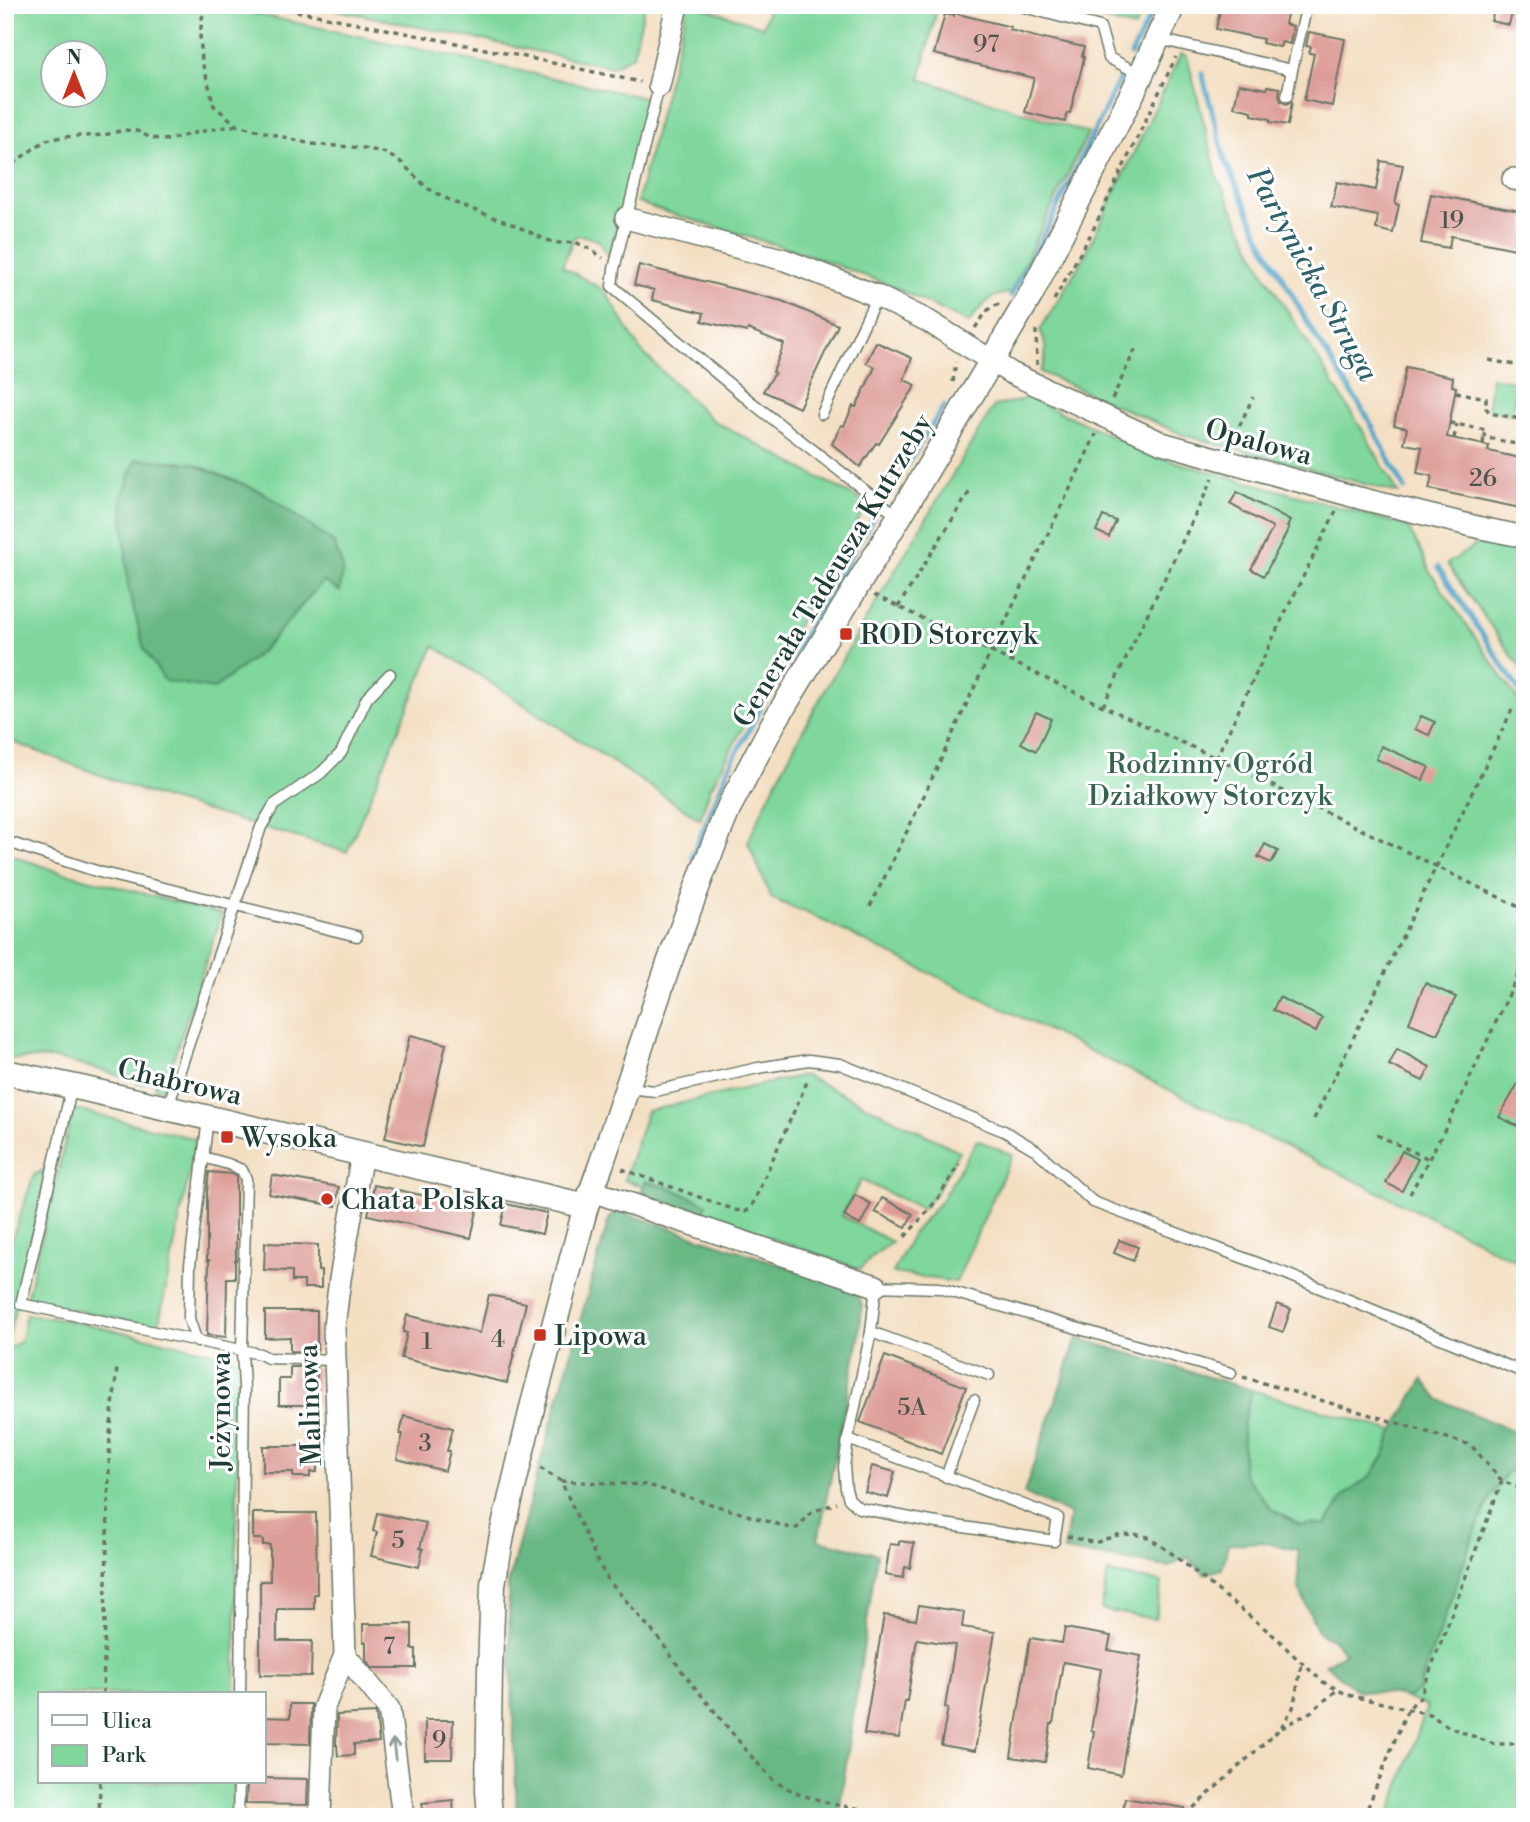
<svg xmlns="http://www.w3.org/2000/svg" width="1530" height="1822" viewBox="0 0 1530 1822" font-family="'Libre Bodoni',serif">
  <rect width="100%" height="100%" fill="#fff"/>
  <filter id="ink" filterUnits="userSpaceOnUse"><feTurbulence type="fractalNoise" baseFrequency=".0143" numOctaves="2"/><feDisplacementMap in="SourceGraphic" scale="14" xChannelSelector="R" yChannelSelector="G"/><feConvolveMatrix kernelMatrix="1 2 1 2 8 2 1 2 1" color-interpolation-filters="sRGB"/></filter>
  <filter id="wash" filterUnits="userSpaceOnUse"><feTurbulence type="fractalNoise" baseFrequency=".00686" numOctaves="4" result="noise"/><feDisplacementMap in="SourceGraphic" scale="28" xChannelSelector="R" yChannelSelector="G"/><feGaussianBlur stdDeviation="1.57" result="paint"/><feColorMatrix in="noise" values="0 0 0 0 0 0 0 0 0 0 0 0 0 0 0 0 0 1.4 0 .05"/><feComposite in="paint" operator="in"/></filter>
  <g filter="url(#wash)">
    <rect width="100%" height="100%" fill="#f3dec1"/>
    <g fill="#7fd79c" stroke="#4f8a68" stroke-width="2" fill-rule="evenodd">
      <path d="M5 5H214L650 99 609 257 598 240 580 235 574 237 562 266 605 291 641 351 712 420 868 504 824 576 726 759 710 789 700 819 434 646 347 852 153 795 5 739ZM52 52H94V94H52ZM191 463 262 492 334 543 339 591 323 581 262 651Z"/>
      <path d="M314 5H645L633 55 612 67Z"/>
      <path d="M688 5H695L763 27 769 5H938L920 79 1088 133 1010 293C990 294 980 307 969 323L889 285 807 254 656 209 637 202Z"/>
      <path d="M1045 5H1143L1135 28Z"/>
      <path d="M1181 54 1187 56 1218 179 1265 275 1363 431 1398 493 1184 435 1040 372C1048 357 1047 345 1040 330L1083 259Z"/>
      <path d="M1491 377 1518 382 1511 414 1491 410 1488 406Z"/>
      <path d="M1027 397 1158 457 1407 526 1420 549 1430 572 1525 710V1265L1489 1248 1481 1242 803 911 798 910 771 898 748 842C775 779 807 721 841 662 891 576 943 491 994 406L1019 401Z"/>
      <path d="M1479 543 1525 552V674L1447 564Z"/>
      <path d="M5 853 57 871 222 914 163 1090 155 1088 156 1083 145 1080 143 1084 105 1071 52 1058 15 1059 5 1057Z"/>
      <path d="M804 1075 959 1151 934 1196 922 1209 861 1180 842 1216 892 1242 874 1255 860 1269 641 1194 643 1186 624 1180 647 1111Z"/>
      <path d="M73 1109 196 1139 158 1327 26 1300Z"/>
      <path d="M977 1140 1012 1155 956 1282 893 1273 912 1234 940 1202Z"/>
      <path d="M48 1168 6 1349 20 1342 26 1314 81 1323 231 1356 238 1365 235 1694H40V1782H234V1817H5V1259L34 1175Z"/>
      <path d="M1252 1390 1393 1431 1385 1454 1371 1476 1344 1496 1326 1524 1300 1525 1271 1509 1243 1473V1424Z"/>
      <path d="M1525 1455V1817H1389L1427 1706 1406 1698 1418 1691 1472 1540 1494 1489 1513 1465Z"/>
      <path d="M1108 1573 1162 1582 1155 1619 1101 1610Z"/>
    </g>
    <g fill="#67b884" stroke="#437a5c" stroke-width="2">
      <path d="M136 459 191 463 262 492 334 543 343 568 340 591 323 581 262 651 214 689 165 681 144 649 128 587 122 498Z"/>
      <path d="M645 1181 673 1189 707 1204 703 1215 645 1194Z"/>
      <path d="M622 1212 855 1289 862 1305 859 1338 818 1540 877 1554 839 1812 854 1817H517L508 1584 539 1467 609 1219 614 1214Z"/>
      <path d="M1077 1338 1252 1390 1243 1424V1473L1271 1509 1300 1525 1326 1524 1344 1496 1371 1476 1385 1454 1393 1431 1423 1379 1438 1399 1525 1436V1455C1486 1487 1472 1539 1456 1585 1443 1621 1430 1656 1418 1691L1406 1698 1400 1695 1356 1690 1325 1664 1345 1653 1332 1639 1319 1633 1299 1589 1298 1550 1262 1542 1228 1544 1222 1569 1205 1574 1187 1557 1169 1567 1064 1551 1070 1514 1024 1493Z"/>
    </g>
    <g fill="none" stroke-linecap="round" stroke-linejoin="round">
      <g stroke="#4ca5c9" stroke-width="5">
        <path d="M1131 55 1154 9"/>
        <path d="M1202 73 1225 160 1262 241 1314 334 1366 415 1405 489"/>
        <path d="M1011 296 1049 225 1120 78"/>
        <path d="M890 491 944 406"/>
        <path d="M1438 567 1525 699"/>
        <path d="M692 857 729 767 763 704 873 518"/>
      </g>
    </g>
    <g id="blocks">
      <g fill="#dd9e99">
        <path d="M1221 5H1289L1285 24 1293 26 1290 44 1282 42 1280 47 1262 43 1263 39 1216 29Z"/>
        <path d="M1496 5H1514L1509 25 1491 21Z"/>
        <path d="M954 13 1011 27 1010 30 1043 39 1044 38 1084 47 1082 56 1084 57 1082 67 1070 113H1067L1065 122 1025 112 1034 78 934 54 945 14 954 16Z"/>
        <path d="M1309 32 1345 39 1332 106 1304 100 1314 54 1309 53 1311 47 1306 46Z"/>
        <path d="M1239 84 1267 89V86L1280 88 1279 95 1281 101 1286 104 1292 102 1288 125 1270 122V119L1252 115V111L1234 107Z"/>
        <path d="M1381 161 1403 165 1395 204 1399 205 1393 233 1376 229 1378 216 1331 207 1337 182 1376 190Z"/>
        <path d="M1431 194 1525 212V251L1451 236 1449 248 1421 243Z"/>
        <path d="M639 265 782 301 838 325 799 408 763 391 775 373 773 372 784 344 748 329 747 332 702 321 704 313 652 300 654 290 634 285Z"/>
        <path d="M876 342 912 358 904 380 916 385 879 444 876 443 860 467 832 444 841 425 844 426 853 406 856 407 875 367 866 363Z"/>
        <path d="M1406 367 1453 377 1452 386 1456 387 1447 437 1489 446 1488 451 1525 459V509L1429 489 1432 476 1417 473 1422 447 1404 444 1407 428 1394 425Z"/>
        <path d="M1237 492 1290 521 1287 527 1289 528 1264 576 1251 569 1273 528 1230 504Z"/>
        <path d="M1103 516 1116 521 1109 537 1096 531Z"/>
        <path d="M1036 712 1051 719 1036 751 1021 743Z"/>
        <path d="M1421 716 1435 722 1429 735 1415 729Z"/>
        <path d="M1381 746 1429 767 1423 780 1376 759Z"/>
        <path d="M1265 844 1278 851 1271 863 1258 857Z"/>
        <path d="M1425 983 1456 997 1437 1034 1409 1023Z"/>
        <path d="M1279 997 1322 1018 1316 1032 1273 1010Z"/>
        <path d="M410 1035 446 1044 423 1147 385 1138Z"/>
        <path d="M1397 1049 1430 1067 1423 1081 1389 1065Z"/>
        <path d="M1525 1071V1130L1499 1117Z"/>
        <path d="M1402 1151 1418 1159 1402 1191 1386 1183Z"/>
        <path d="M209 1172 231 1174 236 1176V1260H235V1278H227L226 1337 207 1335 209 1260H207V1193Z"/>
        <path d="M272 1175 339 1187 336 1206 269 1194Z"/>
        <path d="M374 1185 478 1207 471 1238 368 1215Z"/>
        <path d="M855 1195 871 1204 860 1225 844 1216Z"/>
        <path d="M882 1198 913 1214 906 1227 875 1212Z"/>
        <path d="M506 1204 547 1213 542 1234 501 1225Z"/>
        <path d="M1119 1240 1138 1247 1133 1261 1114 1253Z"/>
        <path d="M265 1243 318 1245V1271H321V1288H304V1281H292V1271L264 1270Z"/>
        <path d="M489 1295 526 1303 507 1383 401 1358 407 1333 403 1332 407 1315 480 1333Z"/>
        <path d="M1277 1304 1291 1309 1283 1332 1269 1327Z"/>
        <path d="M265 1311H317V1352L290 1351V1337L265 1338Z"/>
        <path d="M885 1356 966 1387 941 1454 860 1422Z"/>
        <path d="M290 1367H317L316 1405H279V1379H290Z"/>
        <path d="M404 1416 453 1428 447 1451H450L445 1471 397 1459 403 1434H400Z"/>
        <path d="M263 1446H317V1472H310V1477H293V1472H263Z"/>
        <path d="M872 1466 895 1472 888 1498 865 1492Z"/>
        <path d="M253 1513H316L317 1594H314V1609H277V1641H312L311 1676 260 1675V1581H270V1545H263V1541L261 1539H253Z"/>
        <path d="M377 1513 426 1523 420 1548 423 1549 419 1567 371 1556 377 1532 373 1531Z"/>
        <path d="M899 1541 914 1543 910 1568 905 1567 903 1578 885 1575 890 1544 899 1545Z"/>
        <path d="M919 1605 964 1612 962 1627 995 1632 975 1751 941 1745 948 1708 945 1707 955 1645 917 1639 907 1701H905L899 1738 864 1734 884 1615 916 1620Z"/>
        <path d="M363 1624H412V1649H416V1668H372L366 1660V1642H363Z"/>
        <path d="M1065 1628 1111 1636 1108 1650 1141 1656 1121 1775 1088 1768 1094 1731 1091 1730 1101 1669 1063 1662 1053 1724H1051L1045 1762 1011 1757 1030 1638 1062 1643Z"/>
        <path d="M290 1704H311L310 1744 264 1743V1717L290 1718Z"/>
        <path d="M376 1713 379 1742 354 1744V1755L338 1756 337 1745H336L337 1715Z"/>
        <path d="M425 1720H453L452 1759H425Z"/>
        <path d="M264 1778 308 1779 307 1805 246 1804 247 1782H264Z"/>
        <path d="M1125 1798 1185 1808 1184 1817H1122Z"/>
        <path d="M453 1800 454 1817H424L422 1803Z"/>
      </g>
    </g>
  </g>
  <g filter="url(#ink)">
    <use href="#blocks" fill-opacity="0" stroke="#697565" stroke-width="2"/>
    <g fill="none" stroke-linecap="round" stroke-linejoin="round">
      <defs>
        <g id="service">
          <path d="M1016 5 1100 27 1109 58 1140 74"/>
          <path d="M1158 39 1292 70 1306 9"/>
          <path d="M659 86 614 269 612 286 751 402 899 517"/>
          <path d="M1287 96 1292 70"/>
          <path d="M822 414 877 296"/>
          <path d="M5 841 99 872 357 936"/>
          <path d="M72 1086 21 1304 260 1354 268 1358 335 1360"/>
          <path d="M628 1088 655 1091 758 1068 809 1060 840 1064 1004 1131 1036 1150 1093 1202 1284 1273 1525 1373"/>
          <path d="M167 1109 261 827 274 805 321 773 341 753 367 698 390 674"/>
          <path d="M203 1157 228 1164 242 1170 246 1179 242 1351 244 1387 240 1694"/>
          <path d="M871 1332 989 1375"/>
          <path d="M197 1342 189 1319 190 1265 208 1118"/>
          <path d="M848 1439 871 1332 876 1286 939 1288 1231 1373"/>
          <path d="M848 1439 1058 1518 1054 1541 931 1522 859 1508 849 1499 846 1489 844 1467Z"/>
          <path d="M946 1477 974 1400"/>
          <path d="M238 1817 239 1782"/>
        </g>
        <g id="minor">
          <path d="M659 86 677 5"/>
          <path d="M1513 179 1525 181"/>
          <path d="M626 218 785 260 877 296 928 321 1011 373 1162 443 1359 498 1481 528 1525 537"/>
          <path d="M592 1191 876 1286"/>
          <path d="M345 1655 389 1709 403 1817"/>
          <path d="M320 1817 324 1707 345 1655 334 1327 340 1279 362 1154"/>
        </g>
        <g id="tertiary">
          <path d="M5 1072 85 1089 586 1206"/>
          <path d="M490 1817 488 1790 490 1671 493 1584 503 1530 533 1404 586 1206 601 1165 668 966 705 866 730 805 773 724 899 517 1030 296 1133 92 1173 5"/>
        </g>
      </defs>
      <use href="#service" stroke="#697565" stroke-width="13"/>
      <use href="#minor" stroke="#697565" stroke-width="24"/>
      <use href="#tertiary" stroke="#697565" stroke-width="27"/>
      <g stroke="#697565" stroke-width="3.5" stroke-dasharray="5 5" stroke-linecap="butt">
        <path d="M204 5 200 35 202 62 208 82 214 106 237 125 311 144 363 148 383 152 401 162 427 188 455 203 517 226 546 240 559 243 575 242 590 249 603 258"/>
        <path d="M245 5 255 9 257 5"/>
        <path d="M267 5 525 57 640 82"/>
        <path d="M5 169 46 140 62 137 104 135 124 130 137 131 151 138 168 140 198 132 237 125"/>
        <path d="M1054 300 1092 232 1176 57"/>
        <path d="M975 328 988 310 1002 302"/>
        <path d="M1489 360 1525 367"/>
        <path d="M1037 365 1036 331 1038 328"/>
        <path d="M953 382 956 362"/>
        <path d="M1456 392 1486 398V408L1490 413 1525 420"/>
        <path d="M1112 399 1136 348"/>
        <path d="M1450 423 1486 430 1484 437 1525 446"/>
        <path d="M1454 438 1457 424"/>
        <path d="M1231 444 1253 397"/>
        <path d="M1483 444 1484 437"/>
        <path d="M874 595 1103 706 1216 758 1525 910"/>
        <path d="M898 607 970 491"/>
        <path d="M1103 706 1213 478"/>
        <path d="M1216 758 1283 617 1336 511"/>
        <path d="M870 906C912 824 950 739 989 656 1024 581 1061 509 1096 434"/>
        <path d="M1314 1119 1512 710"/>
        <path d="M1377 1135 1429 1159"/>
        <path d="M622 1169 735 1210 745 1212 751 1208 807 1082"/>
        <path d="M1410 1194 1451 1118 1525 960"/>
        <path d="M905 1237 937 1200 959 1164"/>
        <path d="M1243 1377 1471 1445 1502 1481 1525 1490"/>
        <path d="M540 1468 561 1481 597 1560 608 1580 660 1640 684 1674 751 1756 774 1781 798 1794 833 1804 861 1809 871 1817"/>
        <path d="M561 1481 648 1485 790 1528H797L812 1512 837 1503"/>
        <path d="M1067 1536 1095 1543 1117 1535 1133 1534 1148 1537 1174 1555 1279 1640 1289 1651 1323 1682 1348 1695 1429 1714 1449 1727 1494 1744H1512L1523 1739 1525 1733"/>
        <path d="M103 1694 110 1434 117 1368"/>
        <path d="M1282 1728 1312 1711 1336 1691"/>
        <path d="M99 1817 100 1782"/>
        <path d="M1191 1817V1810L1280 1729 1293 1708 1302 1664"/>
        <path d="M1364 1817 1403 1720 1408 1709 1420 1697 1502 1481"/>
      </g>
      <use href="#service" stroke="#fff" stroke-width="10"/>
      <use href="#minor" stroke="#fff" stroke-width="21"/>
      <use href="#tertiary" stroke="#fff" stroke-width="24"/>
    </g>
    <defs><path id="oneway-shaft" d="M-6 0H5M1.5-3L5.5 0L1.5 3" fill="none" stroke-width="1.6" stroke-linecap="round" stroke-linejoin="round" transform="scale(1.75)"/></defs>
    <use stroke="#8f9e9a" href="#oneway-shaft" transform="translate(394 1749) rotate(-97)"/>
  </g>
  <g fill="#c8321e" stroke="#fff" stroke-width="2.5">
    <rect x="839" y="627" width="14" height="14" rx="3.5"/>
    <rect x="220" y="1130" width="14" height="14" rx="3.5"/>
    <circle cx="327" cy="1199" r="7"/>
    <rect x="533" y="1328" width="14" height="14" rx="3.5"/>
  </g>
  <g text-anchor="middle" stroke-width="6" stroke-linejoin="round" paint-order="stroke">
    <g font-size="24" fill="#4e554d">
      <text x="986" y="52">97</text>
      <text x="1452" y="228">19</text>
      <text x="1483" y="486">26</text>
      <text x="498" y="1347">4</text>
      <text x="427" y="1349">1</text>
      <text x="912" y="1415">5A</text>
      <text x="425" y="1451">3</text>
      <text x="398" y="1548">5</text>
      <text x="389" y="1654">7</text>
      <text x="439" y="1748">9</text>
    </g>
    <g font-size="28" fill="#1f3d34" stroke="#fff">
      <text transform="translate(1259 441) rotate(15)" y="10">Opalowa</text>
      <text transform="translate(832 570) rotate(-59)" y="10">Generała Tadeusza Kutrzeby</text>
      <text transform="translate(180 1081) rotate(13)" y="10">Chabrowa</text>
      <text transform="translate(309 1405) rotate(-92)" y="10">Malinowa</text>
      <text transform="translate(220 1411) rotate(-90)" y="10">Jeżynowa</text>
    </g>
    <g font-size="28" fill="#1f3d34" stroke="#fff" text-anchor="start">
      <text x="860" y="644">ROD Storczyk</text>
      <text x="241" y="1147">Wysoka</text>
      <text x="341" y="1209">Chata Polska</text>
      <text x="554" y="1345">Lipowa</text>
    </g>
    <g font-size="28" fill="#37644e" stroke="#fff">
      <text x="1210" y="773">Rodzinny Ogród<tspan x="1210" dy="32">Działkowy Storczyk</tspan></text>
    </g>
    <g font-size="30" font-style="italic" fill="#2f6168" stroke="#fff">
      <text transform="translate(1313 274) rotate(61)" y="10">Partynicka Struga</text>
    </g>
  </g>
  <rect width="1530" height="1822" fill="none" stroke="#fff" stroke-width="28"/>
  <rect x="38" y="1692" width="228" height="91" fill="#ffffff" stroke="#a5b1ae" stroke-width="2"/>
  <rect x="52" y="1715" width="35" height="10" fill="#ffffff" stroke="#a5b1ae" stroke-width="2"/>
  <text x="102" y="1728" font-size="21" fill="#1f3d34">Ulica</text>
  <rect x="52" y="1745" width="35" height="21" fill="#7fd79c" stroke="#a5b1ae" stroke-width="2"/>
  <text x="102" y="1762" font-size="21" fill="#1f3d34">Park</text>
  <g transform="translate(74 74)"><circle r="33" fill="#ffffff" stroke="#a5b1ae" stroke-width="2"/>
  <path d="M0-5L12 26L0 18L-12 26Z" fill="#c8321e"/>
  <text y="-10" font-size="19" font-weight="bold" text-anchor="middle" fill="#1f3d34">N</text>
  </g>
</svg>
